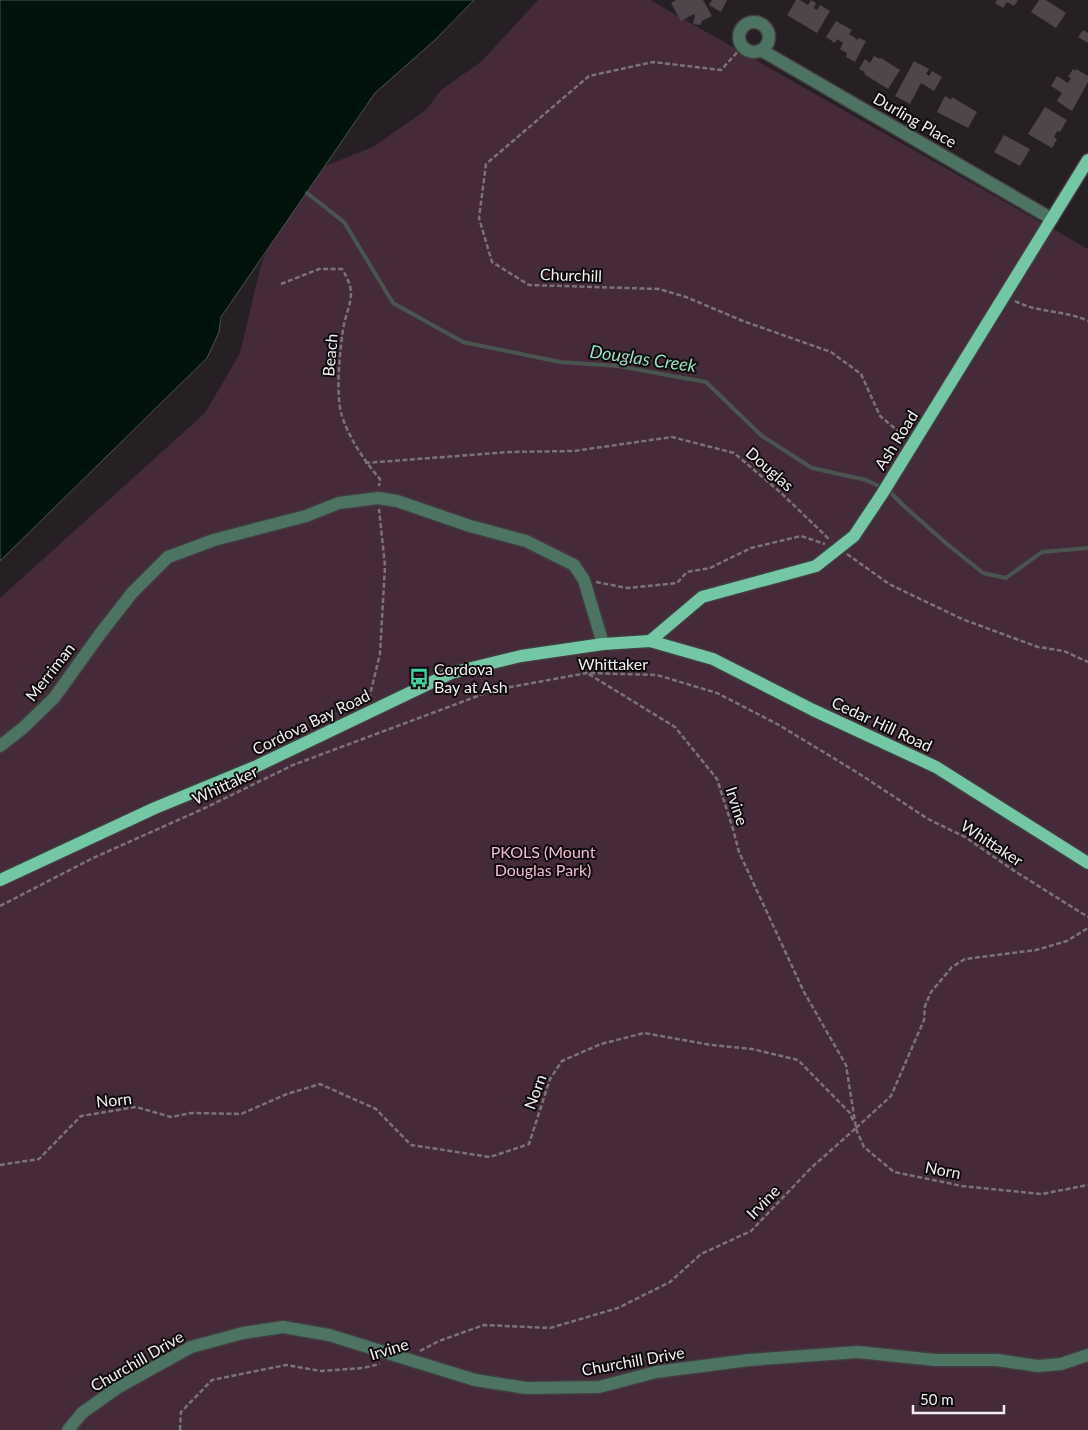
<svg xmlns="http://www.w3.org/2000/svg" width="1088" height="1430" viewBox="0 0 1088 1430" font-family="Lato,sans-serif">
  <rect width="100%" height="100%" fill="#261f23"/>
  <path fill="#452b3a" d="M538 0H650L1088 249V1430H0V598L205 413 240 353 261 265 300 177 305 174 373 147 426 110 441 90 482 61Z"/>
  <path fill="#01130b" stroke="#4a5550" d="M0 0H474L435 40 375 93 221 317 219 332 207 358 0 561Z"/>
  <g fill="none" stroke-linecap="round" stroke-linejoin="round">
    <path stroke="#4a5550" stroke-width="4" d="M307 193 344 222 393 303 463 342 560 362 618 366 706 382 762 436 812 468 866 480 889 491 905 507 947 544 983 573 1006 578 1042 552 1088 548"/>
  </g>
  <g fill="#4e464a">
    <path d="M676 0H703L712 16 702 21 700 25 693 24 695 16 694 14 681 21 671 3Z"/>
    <path d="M712 0H727L721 12 709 5Z"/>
    <path d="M796 0H800L808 5 811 0 816 3 814 8 817 10 820 5 830 11 817 33 787 15Z"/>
    <path d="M997 0H1018L1014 6 1007 2 1003 8 995 3Z"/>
    <path d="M1039 0H1046L1066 13 1056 28 1031 12Z"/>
    <path d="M836 21 852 30 849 34 858 40 859 38 866 41 855 62 846 57 847 53 840 49 843 43 837 39 835 43 826 37Z"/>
    <path d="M1083 30 1088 33V43L1078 37Z"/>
    <path d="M874 56 880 59 881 58 900 70 888 89 864 74 865 72 859 69 865 59 870 63Z"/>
    <path d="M914 61 929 69 926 74 929 76 932 71 942 77 934 91 921 83 910 104 895 96Z"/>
    <path d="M1073 69 1076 71V69L1088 76V82L1072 111 1057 101 1062 93 1051 86 1057 76 1068 83 1071 78 1068 77Z"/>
    <path d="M945 96 951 100 952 97 977 112 968 128 937 112Z"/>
    <path d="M1045 107 1067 120 1060 132 1057 131 1054 137 1057 139 1052 148 1028 134Z"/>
    <path d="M1004 135 1030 149 1020 166 994 152Z"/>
  </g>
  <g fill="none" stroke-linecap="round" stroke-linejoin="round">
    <defs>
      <g id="minor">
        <circle cx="754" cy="37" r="15"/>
        <path d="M761 50 1052 219"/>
        <path d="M0 746 23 728 54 698 100 634 132 593 168 557 214 540 306 516 339 503 378 498 397 501 470 526 526 541 574 565 584 580 603 644"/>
        <path d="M68 1430 82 1413 117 1388 191 1347 243 1333 283 1327 329 1335 475 1380 526 1388 599 1387 656 1372 749 1360 858 1352 935 1360H997L1038 1366 1061 1364 1088 1355"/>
      </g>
      <g id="major">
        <path d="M650 641 702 597 816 566 854 536 882 494 1088 160"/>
        <path d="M0 880 155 808 257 766 451 673 521 656 603 644 650 641 713 659 813 710 936 767 1088 863"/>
      </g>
    </defs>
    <use href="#minor" stroke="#433c40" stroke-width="15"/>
    <use href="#major" stroke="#433c40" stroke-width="15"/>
    <g stroke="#7a7377" stroke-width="2.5" stroke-dasharray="5 2.5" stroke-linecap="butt">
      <path d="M742 47 721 70 653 62 589 76 486 164 479 218 492 262 529 285 659 289 686 297 743 321 831 352 861 374 880 416 904 436"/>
      <path d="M281 284 319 269H342C357 293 350 300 344 324 340 346 335 396 342 416 349 438 365 462 380 479L379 486"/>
      <path d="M1015 301C1037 313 1065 310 1088 321"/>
      <path d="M365 463 509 452 574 451 672 437 734 453 780 492 830 540"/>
      <path d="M847 554 889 584 962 619 1038 647 1064 651 1088 662"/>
      <path d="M596 582 627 588 677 583 687 572 710 568 751 548 801 536 825 544"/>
      <path d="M369 699 380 654 385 566 379 509"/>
      <path d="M0 906 93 858 205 808 293 765 494 690 587 673 657 675 717 693 779 725 858 773 928 819 965 837 1016 872 1088 917"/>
      <path d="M856 1128 891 1096 924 1020 925 1006 931 992 952 967 965 959 1036 950 1067 941 1088 928"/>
      <path d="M856 1129 864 1147 894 1172 962 1186 1042 1194 1088 1185"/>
      <path d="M0 1165 39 1159 81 1116 136 1107 171 1117 191 1113 241 1114 287 1094 320 1084 376 1109 411 1145 490 1157 529 1144 550 1079 562 1061 601 1044 644 1033 711 1045 752 1049 798 1060 850 1113 854 1123"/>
      <path d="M420 1351 439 1341 484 1325 550 1328 618 1308 670 1282 701 1254 751 1231 811 1168 856 1128 846 1065 804 992 739 852 733 829 717 779 675 727 587 673"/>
      <path d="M180 1430 181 1412 212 1380 286 1365 321 1371 363 1368 380 1364"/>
    </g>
    <use href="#minor" stroke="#4d7363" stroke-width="12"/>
    <use href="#major" stroke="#73c7a4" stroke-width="12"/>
  </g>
  <defs>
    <symbol id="bus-bare" viewBox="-9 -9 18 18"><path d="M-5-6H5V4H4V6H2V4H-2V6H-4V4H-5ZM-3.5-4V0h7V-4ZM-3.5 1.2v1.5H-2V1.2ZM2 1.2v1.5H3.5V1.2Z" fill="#41d4a1" stroke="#0d0a0b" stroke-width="2.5" paint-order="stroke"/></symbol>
  </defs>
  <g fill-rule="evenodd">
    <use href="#bus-bare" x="405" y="664" width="28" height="28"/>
  </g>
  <g text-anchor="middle" stroke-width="4" stroke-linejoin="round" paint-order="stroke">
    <g font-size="16" fill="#f3eef1" stroke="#0d0a0b">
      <text transform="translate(915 120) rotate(30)" y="6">Durling Place</text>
      <text transform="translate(571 275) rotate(2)" y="6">Churchill</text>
      <text transform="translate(330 355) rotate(-85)" y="6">Beach</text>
      <text transform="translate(896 440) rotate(-58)" y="6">Ash Road</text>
      <text transform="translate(770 469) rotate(41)" y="6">Douglas</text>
      <text x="613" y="670">Whittaker</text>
      <text transform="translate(50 672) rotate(-52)" y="6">Merriman</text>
      <text transform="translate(311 722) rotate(-26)" y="6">Cordova Bay Road</text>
      <text transform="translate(882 724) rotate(25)" y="6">Cedar Hill Road</text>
      <text transform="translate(225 785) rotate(-25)" y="6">Whittaker</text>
      <text transform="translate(737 806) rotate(72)" y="6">Irvine</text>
      <text transform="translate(992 843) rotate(33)" y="6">Whittaker</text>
      <text transform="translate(535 1092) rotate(-70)" y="6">Norn</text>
      <text transform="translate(114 1100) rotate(-6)" y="6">Norn</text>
      <text transform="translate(943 1170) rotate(11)" y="6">Norn</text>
      <text transform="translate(763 1202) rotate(-46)" y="6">Irvine</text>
      <text transform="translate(389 1349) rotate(-17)" y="6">Irvine</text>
      <text transform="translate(137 1361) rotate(-30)" y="6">Churchill Drive</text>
      <text transform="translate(633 1361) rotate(-10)" y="6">Churchill Drive</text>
    </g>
    <g font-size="16" fill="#f3eef1" stroke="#0d0a0b" text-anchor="start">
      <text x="434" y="675">Cordova<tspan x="434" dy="18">Bay at Ash</tspan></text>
    </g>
    <g font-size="16" fill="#f7b9dc" stroke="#0d0a0b">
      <text x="543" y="858">PKOLS (Mount<tspan x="543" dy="18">Douglas Park)</tspan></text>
    </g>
    <g font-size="18" font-style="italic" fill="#97dfc0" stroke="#0d0a0b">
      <text transform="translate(643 359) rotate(8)" y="6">Douglas Creek</text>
    </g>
  </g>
  <path d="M913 1405v8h91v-8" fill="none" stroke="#f3eef1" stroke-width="2.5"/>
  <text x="920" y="1405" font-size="15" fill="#f3eef1" stroke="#0d0a0b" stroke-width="4" paint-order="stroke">50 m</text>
</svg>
